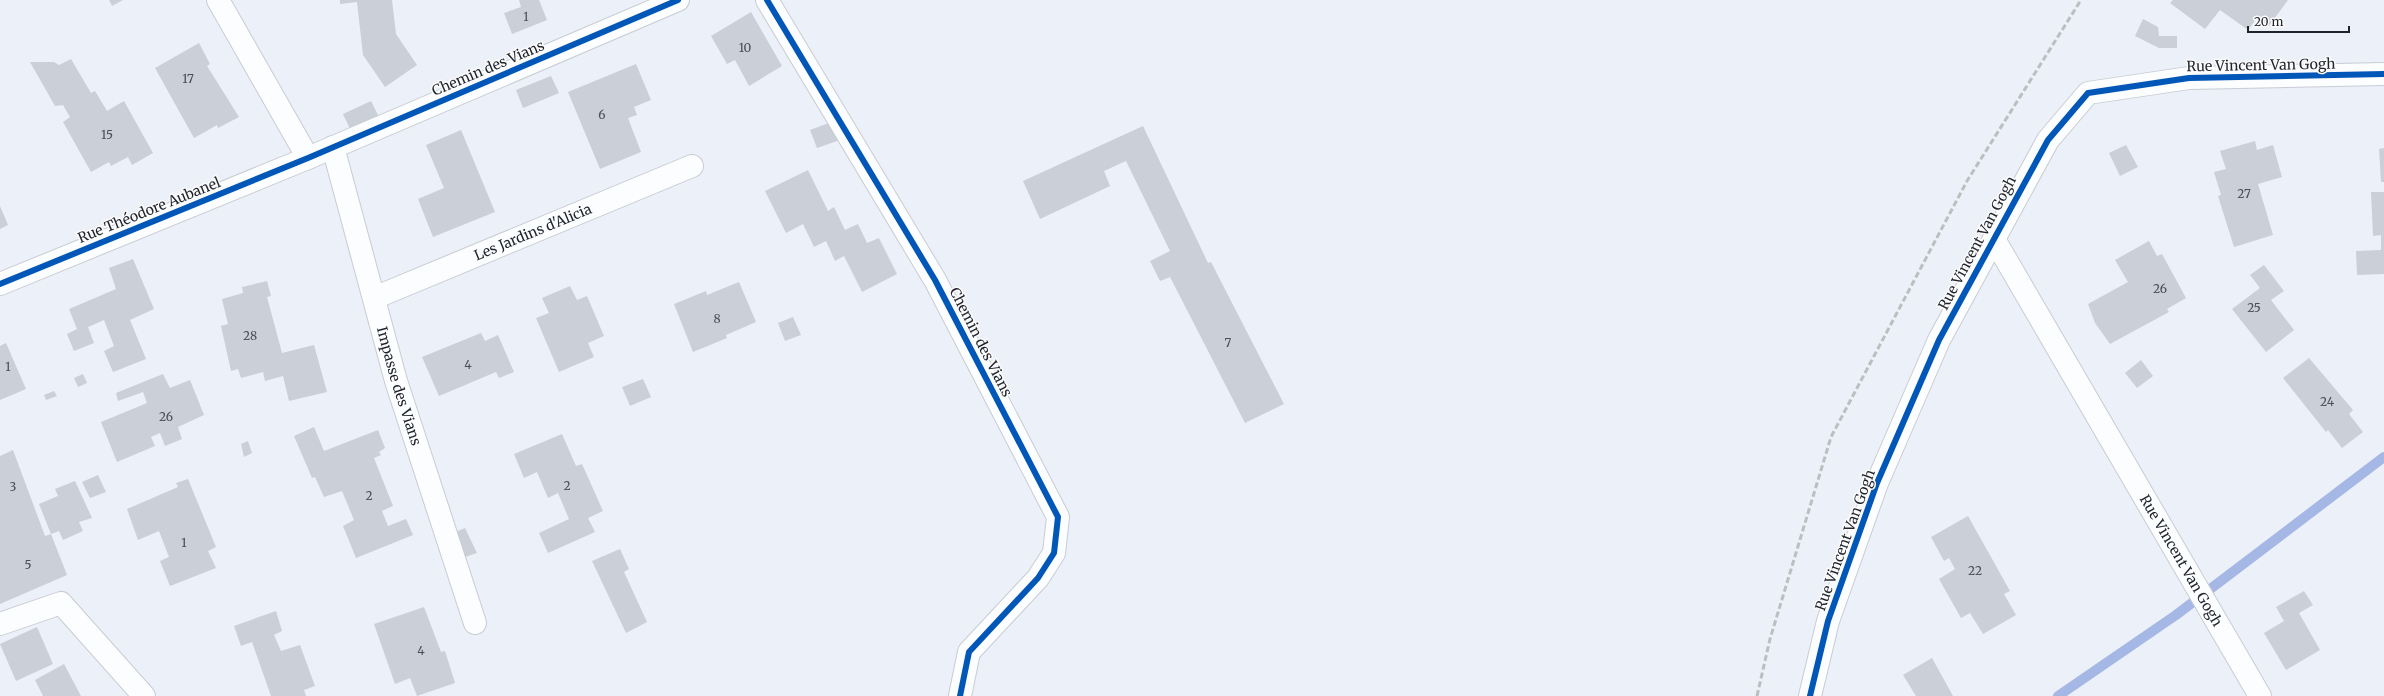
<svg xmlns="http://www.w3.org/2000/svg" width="2384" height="696" viewBox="0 0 2384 696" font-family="Merriweather,serif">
  <rect width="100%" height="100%" fill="#ecf0f8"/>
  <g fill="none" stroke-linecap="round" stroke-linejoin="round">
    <path stroke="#a5b7e4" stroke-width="10" d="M2058 696 2176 615 2384 457"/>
  </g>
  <g fill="#cbcfd7">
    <path d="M109 0H123L112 6Z"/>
    <path d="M340 0H392L396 34 417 65 385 87 363 55 357 2 340 4Z"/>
    <path d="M519 0H539L547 20 512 34 504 13 521 7Z"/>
    <path d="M2173 0H2288L2269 26 2257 18 2248 30 2220 10 2205 29 2170 3Z"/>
    <path d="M751 12 782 66 749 86 735 60 727 64 711 36Z"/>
    <path d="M2143 19 2158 27 2159 36H2177V48H2159L2135 36Z"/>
    <path d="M199 43 210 64 207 66 239 117 218 128 217 125 194 138 155 68Z"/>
    <path d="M71 59 91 93 95 91 107 111 124 101 153 153 132 165 128 157 111 166 109 162 91 172 63 122 70 117 63 105 55 106 30 62H54L59 65Z"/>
    <path d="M636 64 651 100 634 107 637 115 628 118 641 152 600 169 568 92Z"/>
    <path d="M551 76 559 93 523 108 516 90Z"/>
    <path d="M371 101 379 117 350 129 343 114Z"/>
    <path d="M829 123 840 140 817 148 810 130Z"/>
    <path d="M1143 126 1208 263 1211 262 1284 404 1245 423 1170 277 1160 281 1150 261 1170 251 1126 161 1104 171 1110 186 1040 219 1023 181Z"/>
    <path d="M461 130 495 212 433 237 418 199 444 188 426 145Z"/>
    <path d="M2255 141 2257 150 2273 145 2282 177 2258 184 2273 235 2234 247 2218 196 2221 195 2214 172 2226 169 2220 151Z"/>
    <path d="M2126 145 2138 167 2120 176 2109 153Z"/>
    <path d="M2384 148V182H2381L2379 149Z"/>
    <path d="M808 170 828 211 834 207 845 230 858 224 867 243 879 238 897 274 862 292 844 256 835 261 826 241 814 247 803 224 786 233 765 191Z"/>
    <path d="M2371 192H2384V274L2357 275 2356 251 2381 250V235L2373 236Z"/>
    <path d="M0 206 8 225 0 229Z"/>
    <path d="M2149 241 2157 256 2162 254 2186 298 2167 309 2169 312 2110 344 2095 323 2088 304 2128 282 2115 260Z"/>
    <path d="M133 259 154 309 130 320 146 359 113 372 104 351 114 346 104 320 88 327 94 343 74 351 67 334 77 329 69 309 116 289 109 268Z"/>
    <path d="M2264 265 2284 291 2271 300 2294 330 2266 352 2232 309 2260 288 2250 275Z"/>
    <path d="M267 281 271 296 267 297 282 353 314 345 327 392 289 401 283 376 265 381 263 372 241 378 238 369 231 371 221 326 228 324 222 299 243 293 242 287Z"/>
    <path d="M739 282 756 322 726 335 727 338 693 352 674 304 706 291 707 295Z"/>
    <path d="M570 286 577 300 587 296 604 336 588 343 594 357 559 372 536 318 549 313 542 298Z"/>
    <path d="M793 317 801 335 785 341 778 323Z"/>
    <path d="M481 333 485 341 498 335 514 372 499 378 496 372 439 396 422 357Z"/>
    <path d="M6 343 26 389 0 400V346Z"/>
    <path d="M2309 358 2353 410 2349 414 2363 432 2342 448 2328 430 2326 432 2283 378Z"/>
    <path d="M2141 360 2153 376 2137 388 2125 373Z"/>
    <path d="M83 374 87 383 78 387 74 378Z"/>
    <path d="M163 374 170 388 190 380 204 415 178 427 182 439 165 446 160 433 151 437 155 446 117 462 101 422 147 403 143 392 118 401 116 393Z"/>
    <path d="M643 379 651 397 630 406 622 387Z"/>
    <path d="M54 391 57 396 46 400 44 395Z"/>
    <path d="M314 427 324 451 378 430 385 448 379 452 381 455 374 458 393 506 382 511 388 526 406 519 413 535 356 558 343 526 354 520 342 491 324 497 315 477 312 478 294 436Z"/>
    <path d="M562 434 576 466 582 464 603 511 588 518 595 532 548 553 539 533 569 519 558 493 548 498 537 472 524 478 514 454Z"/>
    <path d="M248 441 252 453 244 457 241 444Z"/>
    <path d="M13 450 45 536 51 534 67 575 0 604V456Z"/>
    <path d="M98 475 106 492 90 498 82 482Z"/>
    <path d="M188 479 216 547 208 551 216 568 170 586 160 561 169 557 159 531 138 540 127 509 178 487 176 483Z"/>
    <path d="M75 481 92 518 79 522 83 531 63 540 59 531 51 534 39 504 58 496 55 489Z"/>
    <path d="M1968 516 2010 591 2004 594 2016 615 1983 634 1970 613 1961 618 1939 579 1955 569 1949 558 1944 561 1931 537Z"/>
    <path d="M465 528 477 553 462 558 451 534Z"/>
    <path d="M620 549 629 569 624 572 647 622 626 633 592 561Z"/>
    <path d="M2304 591 2313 605 2299 613 2320 650 2286 670 2264 633 2284 621 2276 607Z"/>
    <path d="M424 607 441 652 445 651 455 683 417 696 410 678 395 684 374 624Z"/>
    <path d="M276 611 282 631 274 635 281 651 300 645 315 686 304 690 306 696H271L252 642 241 646 234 626Z"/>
    <path d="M37 627 53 664 16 681 0 644Z"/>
    <path d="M1932 658 1953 696H1916L1903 675Z"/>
    <path d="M64 664 81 696H43L35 680Z"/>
  </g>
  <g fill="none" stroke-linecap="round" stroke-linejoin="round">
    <defs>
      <g id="minor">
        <path d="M218 0 308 158"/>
        <path d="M767 0 935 280 1058 517 1054 553 1038 578 969 652 960 696"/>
        <path id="s1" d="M333 147 396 381 475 623"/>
        <path id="s2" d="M1994 239 2260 696"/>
        <path d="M0 284 308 158 678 0"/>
        <path id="s3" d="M374 298 692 166"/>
        <path d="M0 624 61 603 144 696"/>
        <path d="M1810 696 1828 621 1877 483 1939 340 2048 140 2088 93 2189 78 2384 74"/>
      </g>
    </defs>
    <use href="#minor" stroke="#c8ccd4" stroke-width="24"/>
    <use href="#minor" stroke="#fcfdfe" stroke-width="22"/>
    <path stroke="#bcbec0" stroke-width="3" stroke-dasharray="6 3" stroke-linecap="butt" d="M1757 696 1770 639 1831 437 1967 181 2081 0"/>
    <defs>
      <g id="cycleway">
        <path d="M767 0 935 280 1058 517 1054 553 1038 578 969 652 960 696"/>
        <path d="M0 284 308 158 678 0"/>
        <path d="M1810 696 1828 621 1877 483 1939 340 2048 140 2088 93 2189 78 2384 74"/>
      </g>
    </defs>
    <use href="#cycleway" stroke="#fbfbfb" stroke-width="8"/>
    <use href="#cycleway" stroke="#0057b8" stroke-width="6"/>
  </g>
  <g text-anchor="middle" stroke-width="3" stroke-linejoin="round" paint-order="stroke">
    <g font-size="12" fill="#4a4e57">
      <text x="526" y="21">1</text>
      <text x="745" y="52">10</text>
      <text x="188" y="83">17</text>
      <text x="602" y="119">6</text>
      <text x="107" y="139">15</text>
      <text x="2244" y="198">27</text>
      <text x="2160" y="293">26</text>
      <text x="2254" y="312">25</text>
      <text x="717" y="323">8</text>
      <text x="250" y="340">28</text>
      <text x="1228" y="347">7</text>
      <text x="468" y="369">4</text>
      <text x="8" y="371">1</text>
      <text x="2327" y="406">24</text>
      <text x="166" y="421">26</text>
      <text x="567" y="490">2</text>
      <text x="13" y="491">3</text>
      <text x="369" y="500">2</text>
      <text x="184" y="547">1</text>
      <text x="28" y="569">5</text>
      <text x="1975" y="575">22</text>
      <text x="421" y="655">4</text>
    </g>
    <g font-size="14" fill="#1f232c" stroke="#fbfbfb">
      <text transform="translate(2261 65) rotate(-1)" y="5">Rue Vincent Van Gogh</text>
      <text transform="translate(488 68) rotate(-23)" y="5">Chemin des Vians</text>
      <text transform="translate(149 210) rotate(-22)" y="5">Rue Théodore Aubanel</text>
      <text dy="5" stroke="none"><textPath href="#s3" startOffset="172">Les Jardins d'Alicia</textPath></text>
      <text transform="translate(1977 243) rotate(-62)" y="5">Rue Vincent Van Gogh</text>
      <text transform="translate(981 342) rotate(63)" y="5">Chemin des Vians</text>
      <text dy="5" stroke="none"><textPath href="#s1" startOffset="248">Impasse des Vians</textPath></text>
      <text transform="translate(1845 540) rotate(-70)" y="5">Rue Vincent Van Gogh</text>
      <text dy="5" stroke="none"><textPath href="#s2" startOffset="372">Rue Vincent Van Gogh</textPath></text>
    </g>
  </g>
  <path d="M2248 26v6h101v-6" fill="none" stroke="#1f232c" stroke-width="2"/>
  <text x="2254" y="26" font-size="12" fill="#1f232c" stroke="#fbfbfb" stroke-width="3" paint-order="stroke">20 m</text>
</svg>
